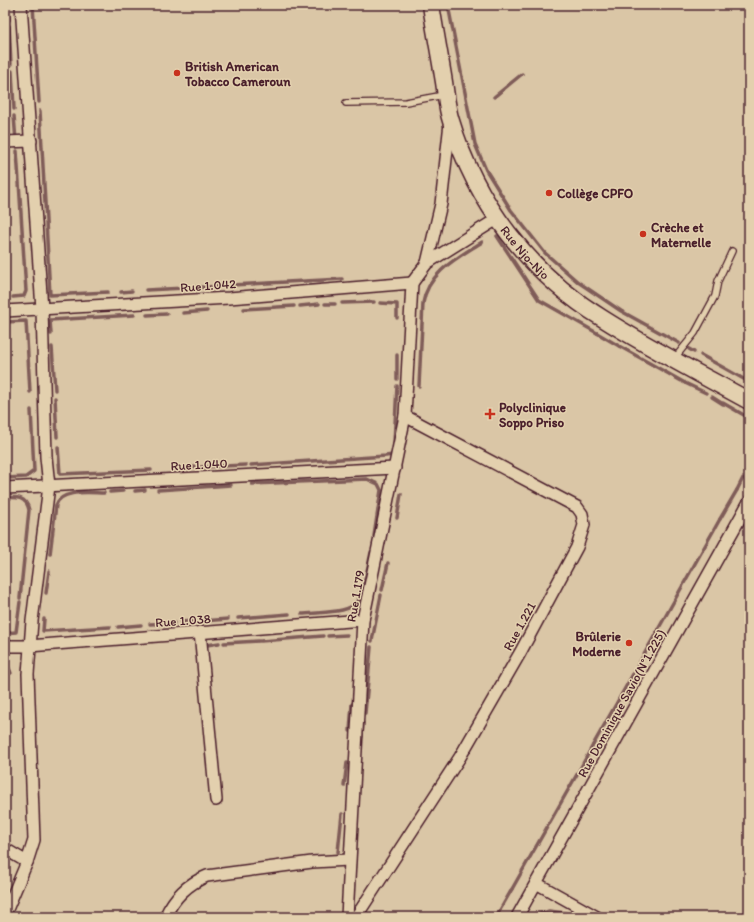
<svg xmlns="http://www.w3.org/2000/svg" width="754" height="922" viewBox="0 0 754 922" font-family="Itim,sans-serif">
  <rect width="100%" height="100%" fill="#dac6a6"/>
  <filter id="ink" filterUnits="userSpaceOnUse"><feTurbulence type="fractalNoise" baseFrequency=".025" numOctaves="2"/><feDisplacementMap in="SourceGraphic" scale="8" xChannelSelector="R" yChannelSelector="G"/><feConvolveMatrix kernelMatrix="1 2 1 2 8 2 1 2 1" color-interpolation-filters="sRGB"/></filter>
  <g filter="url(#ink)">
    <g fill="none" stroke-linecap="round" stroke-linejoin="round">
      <g stroke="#7f5c59" stroke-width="3.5">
        <path d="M8 5 9 20"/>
        <path d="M33 5 39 102"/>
        <path d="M448 5 475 144 486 170 511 210 545 253 578 282 621 311 679 343"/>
        <path d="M9 26 11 64"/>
        <path d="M12 71 14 109"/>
        <path d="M494 97 522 74"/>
        <path d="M40 111 50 295 108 292"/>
        <path d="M14 116 16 141"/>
        <path d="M497 236 539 300 597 333"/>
        <path d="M231 285 342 279"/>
        <path d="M146 290 224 286"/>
        <path d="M121 292 132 291"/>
        <path d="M13 297 24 296 26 291 17 151"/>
        <path d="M342 303 374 302"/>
        <path d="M380 303 397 304V318"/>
        <path d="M325 304H335"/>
        <path d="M300 306 319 304"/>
        <path d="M244 309 294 306"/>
        <path d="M183 313 207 311"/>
        <path d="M147 315 167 314"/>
        <path d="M5 322 26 321 30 392"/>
        <path d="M597 333 619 346"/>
        <path d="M51 334 50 320 134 315"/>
        <path d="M619 346 685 383"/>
        <path d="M52 347 55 390"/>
        <path d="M689 349 694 352"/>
        <path d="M701 355 749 382"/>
        <path d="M397 379V355"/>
        <path d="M685 383 706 393"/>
        <path d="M419 386 423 303C428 272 459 257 482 242"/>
        <path d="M712 397 723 404"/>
        <path d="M55 398 57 437"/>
        <path d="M723 403 749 418"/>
        <path d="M394 443 397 386"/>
        <path d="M58 447 60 474 151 470"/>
        <path d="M251 465 386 456 392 455 393 452"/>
        <path d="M201 467 246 465"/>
        <path d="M173 469 196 467"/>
        <path d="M5 478 26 477 34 471 31 410"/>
        <path d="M252 484 367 479 378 484 381 490 374 536"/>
        <path d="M158 490 231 485"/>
        <path d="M737 490 743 478"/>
        <path d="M135 491 145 490"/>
        <path d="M110 492 123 491"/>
        <path d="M5 498C16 497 26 496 29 510L20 598"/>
        <path d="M397 518 401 494"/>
        <path d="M720 519 737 490"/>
        <path d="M50 554 56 505C61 489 90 493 104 493"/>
        <path d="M382 590 388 563"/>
        <path d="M46 593 49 571"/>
        <path d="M302 614C364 610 358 612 371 552"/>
        <path d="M238 618 289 614"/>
        <path d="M44 619 43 631 110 627"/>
        <path d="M203 621 228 619"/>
        <path d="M181 622 195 621"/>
        <path d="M150 624 174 623"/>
        <path d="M118 627 141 625"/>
        <path d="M5 633 16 632 20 602"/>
        <path d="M328 636 347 635"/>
        <path d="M261 641 323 636"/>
        <path d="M372 641 381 595"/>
        <path d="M224 643 259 641"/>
        <path d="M207 645 219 643"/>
        <path d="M6 662 11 673"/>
        <path d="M637 667 720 519"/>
        <path d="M365 713 371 647"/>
        <path d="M350 731 352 704"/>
        <path d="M362 737 363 723"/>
        <path d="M593 745 633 674"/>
        <path d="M580 769 593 745"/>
        <path d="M344 786 347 763"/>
        <path d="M338 852 342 814"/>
        <path d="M5 864 6 866 5 872"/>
        <path d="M512 889 580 769"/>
        <path d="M496 917 512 889"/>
        <path d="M531 917 549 911 565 913"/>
      </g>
      <defs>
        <g id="lane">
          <path d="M346 103 406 102 444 95"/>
          <path d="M674 359 695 333 715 296 718 281 732 251"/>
        </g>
        <g id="street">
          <path d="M5 142 31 141"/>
          <path d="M427 263 441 204 450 123"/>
          <path d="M412 283 427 263 497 219"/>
          <path d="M5 311 229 298 412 283"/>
          <path d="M5 488 395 468"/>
          <path d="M200 632 216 800"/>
          <path d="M5 646H29L363 620"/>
          <path d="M5 849 27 862"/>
          <path d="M536 883 597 917"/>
          <path d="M5 914 27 862 34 840 28 674 32 621 49 486 46 457 42 309 21 5"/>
          <path d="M165 917C174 897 187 884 207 876L312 862 349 860"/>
          <path d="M347 917 363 620 405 416 412 283"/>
          <path d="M356 917 460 757 520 653 577 547 584 525 582 514 577 507 405 416"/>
          <path d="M517 917 749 502"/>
        </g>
        <g id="secondary">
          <path id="s1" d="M431 5C435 31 440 57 444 82 446 95 447 109 451 121 475 202 530 274 602 318 649 348 700 374 749 401"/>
        </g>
      </defs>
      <use href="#lane" stroke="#4a1f2b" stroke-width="8"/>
      <use href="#street" stroke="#4a1f2b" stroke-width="14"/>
      <use href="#secondary" stroke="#4a1f2b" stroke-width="19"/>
      <use href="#lane" stroke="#e3d0ae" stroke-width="5.5"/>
      <use href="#street" stroke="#e3d0ae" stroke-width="11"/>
      <use href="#secondary" stroke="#e3d0ae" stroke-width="16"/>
    </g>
  </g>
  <g fill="#c8321e" stroke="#e3d0ae" stroke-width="1.5">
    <circle cx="177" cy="73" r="4"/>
    <circle cx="549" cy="193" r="4"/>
    <circle cx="643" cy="234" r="4"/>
    <path d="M488 408h4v4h4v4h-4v4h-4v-4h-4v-4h4z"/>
    <circle cx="629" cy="643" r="4"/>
  </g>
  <g text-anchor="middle" stroke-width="3" stroke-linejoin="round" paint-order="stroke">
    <g font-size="13" font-weight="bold" fill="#4a1f2b" stroke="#e3d0ae" text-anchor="start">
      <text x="185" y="71">British American<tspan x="185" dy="15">Tobacco Cameroun</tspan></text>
      <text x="557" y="198">Collège CPFO</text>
      <text x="651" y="232">Crèche et<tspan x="651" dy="15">Maternelle</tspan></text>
      <text x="499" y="412">Polyclinique<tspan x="499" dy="15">Soppo Priso</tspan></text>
      <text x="621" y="641" text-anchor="end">Brûlerie<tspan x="621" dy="15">Moderne</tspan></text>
    </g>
    <g font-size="13" fill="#4a1f2b" stroke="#e3d0ae">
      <text dy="5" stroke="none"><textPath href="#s1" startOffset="270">Rue Njo-Njo</textPath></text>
      <text transform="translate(208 285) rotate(-4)" y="5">Rue 1.042</text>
      <text transform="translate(199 464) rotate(-3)" y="5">Rue 1.040</text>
      <text transform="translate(355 596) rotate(-80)" y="5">Rue 1.179</text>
      <text transform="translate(183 620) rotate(-4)" y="5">Rue 1.038</text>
      <text transform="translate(519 626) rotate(-61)" y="5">Rue 1.221</text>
      <text transform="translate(621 703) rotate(-61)" y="5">Rue Dominique Savio(N°1.225)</text>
    </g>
  </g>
  <rect width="754" height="922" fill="none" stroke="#e3d0ae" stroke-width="20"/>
  <rect x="10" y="10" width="734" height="902" fill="none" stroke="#4a1f2b" stroke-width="1.5" filter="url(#ink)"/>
</svg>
